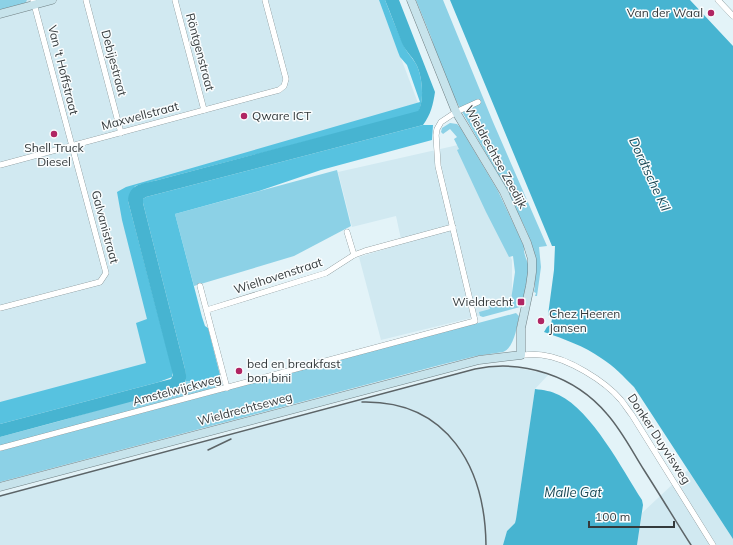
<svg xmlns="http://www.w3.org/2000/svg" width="733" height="545" viewBox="0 0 733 545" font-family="Mulish,sans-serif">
  <rect width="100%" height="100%" fill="#e3f3f8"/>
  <g fill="#d1e9f1">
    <path d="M0 0H379L418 103 121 192 163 365 0 409Z"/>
    <path d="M458 145 512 260V301L479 316 381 340 359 257 402 244 396 216 352 227 338 172Z"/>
    <path d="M507 366 549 374 535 389 516 519 515 523 507 531 503 545H0V495L464 372 489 367Z"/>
    <path d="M688 470 733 539V545H637L642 513Z"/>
  </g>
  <g fill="#8cd1e6">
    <path d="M0 0H27L25 4 0 11Z"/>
    <path d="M416 0H443L493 122 547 246 539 247 541 267 537 296H535L536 293 534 292 535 285 534 284 535 255 527 232 506 188 461 110 445 80 431 37Z"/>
    <path d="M450 123 457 124 460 127 498 191 524 246C523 255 528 261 529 268 530 278 524 295 522 306L520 307 483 317 480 316 479 312 490 309 489 306 511 300 515 272 513 256 509 257 486 212 457 150 459 149 454 139 457 137 450 129 443 134 441 132 442 128Z"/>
    <path d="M337 170 351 226 294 256 194 286 175 214Z"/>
    <path d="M516 313 519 316C517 327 514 348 503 352L476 356 440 365 0 482V451Z"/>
    <path d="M220 375 223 384 221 387 0 446V437L60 421 184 385 186 381 197 382Z"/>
  </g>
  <g fill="#57c2e0">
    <path d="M379 0H385C391 15 397 31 404 46 407 53 412 57 416 64 422 74 425 101 418 112L135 186 128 201 173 372 172 377 159 382 0 424V402L146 363 136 323 147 319 122 220 117 192 126 187 420 102 407 65 400 57 398 52Z"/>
    <path d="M423 125H433L432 140 321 170 259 191 175 214 202 317 205 326 208 328 220 375 197 382 186 381 185 369 143 203V199L146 197Z"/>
  </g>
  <g fill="#47b4d1">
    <path d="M385 0H399L435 92C433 105 431 114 423 125L146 197 143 199V203L185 369C189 386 182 388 167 392L0 437V424L159 382 171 379 173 375 128 201C129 183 143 184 158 180L418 111C425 101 422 74 416 64 412 56 406 52 402 43 396 29 391 14 385 0Z"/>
    <path d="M450 0H690L733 46V539L634 387C624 377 614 366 601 358 584 346 564 339 544 332L547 327 551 324 552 319 548 315 554 270 555 246H552Z"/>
    <path d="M535 389C544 390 551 391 559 395 592 411 622 469 642 500L643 505 637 545H503L507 531 515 523 516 519Z"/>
  </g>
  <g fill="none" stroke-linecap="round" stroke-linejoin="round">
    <defs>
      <g id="street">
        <path d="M86 0 121 133"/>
        <path d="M175 0 204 110"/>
        <path d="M718 0 733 16"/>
        <path d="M0 165 279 90 284 86 286 79 265 0"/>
        <path d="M347 232 354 255"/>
        <path d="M200 286 227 388"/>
        <path d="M0 308 100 282 106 273 33 0"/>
        <path d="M207 310 326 273 354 255 365 251 453 227"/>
        <path d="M521 355C528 355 535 354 542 355 568 358 605 381 621 400 625 405 628 410 632 415L713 545"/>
        <path d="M0 448 475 321 438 166 436 135 437 129 441 122 456 112 478 102"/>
      </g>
      <g id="secondary">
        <path d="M0 14 52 0"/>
        <path d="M0 487 479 360 521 355V328L530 286 532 272V259L527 243 504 192 456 112 411 0"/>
      </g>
    </defs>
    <use href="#street" stroke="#718084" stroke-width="6"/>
    <use href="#secondary" stroke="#718084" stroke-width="9"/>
    <use href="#street" stroke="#fff" stroke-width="5.5"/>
    <use href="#secondary" stroke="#c7e3eb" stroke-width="8"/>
    <g stroke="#5c6467" stroke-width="1.5">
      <path d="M362 402C448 400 485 468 486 545"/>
      <path d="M208 450 231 439"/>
      <path d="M0 496 475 369C523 359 575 376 607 414 622 431 632 451 644 470 660 495 675 520 691 545"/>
    </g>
  </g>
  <g fill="#b02563" stroke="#fafdfe" stroke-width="1.5">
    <circle cx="711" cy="13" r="4"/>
    <circle cx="244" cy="116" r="4"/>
    <circle cx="54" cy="134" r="4"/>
    <rect x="517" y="298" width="8" height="8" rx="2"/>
    <circle cx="541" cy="321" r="4"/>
    <circle cx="239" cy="371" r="4"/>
  </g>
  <g text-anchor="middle" stroke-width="3" stroke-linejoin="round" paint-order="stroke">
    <g font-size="12" fill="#343a3c" stroke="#fafdfe" text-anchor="start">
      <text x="703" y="17" text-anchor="end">Van der Waal</text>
      <text x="252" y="120">Qware ICT</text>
      <text x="54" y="152" text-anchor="middle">Shell Truck<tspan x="54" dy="14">Diesel</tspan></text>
      <text x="513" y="306" text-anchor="end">Wieldrecht</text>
      <text x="549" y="318">Chez Heeren<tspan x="549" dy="14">Jansen</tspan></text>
      <text x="247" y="368">bed en breakfast<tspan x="247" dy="14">bon bini</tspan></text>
    </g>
    <g font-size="12" fill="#343a3c" stroke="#fafdfe">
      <text transform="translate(200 52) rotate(75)" y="4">Röntgenstraat</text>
      <text transform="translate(114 63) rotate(75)" y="4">Debijestraat</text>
      <text transform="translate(63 70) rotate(76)" y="4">Van 't Hoffstraat</text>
      <text transform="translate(140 116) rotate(-15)" y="4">Maxwellstraat</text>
      <text transform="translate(496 157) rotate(61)" y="4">Wieldrechtse Zeedijk</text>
      <text transform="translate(105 227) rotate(75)" y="4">Galvanistraat</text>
      <text transform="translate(278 276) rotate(-18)" y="4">Wielhovenstraat</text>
      <text transform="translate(177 390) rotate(-15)" y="4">Amstelwijckweg</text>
      <text transform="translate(245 409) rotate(-15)" y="4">Wieldrechtseweg</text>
      <text transform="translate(659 439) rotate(57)" y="4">Donker Duyvisweg</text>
    </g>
    <g font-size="13" font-style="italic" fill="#184754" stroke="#fafdfe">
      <text transform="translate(650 174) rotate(65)" y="5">Dordtsche Kil</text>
      <text x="573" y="497">Malle Gat</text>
    </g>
  </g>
  <path d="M589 521v6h85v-6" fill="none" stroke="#343a3c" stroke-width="2"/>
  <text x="595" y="521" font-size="12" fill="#343a3c" stroke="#fafdfe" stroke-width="3" paint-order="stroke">100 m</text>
</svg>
